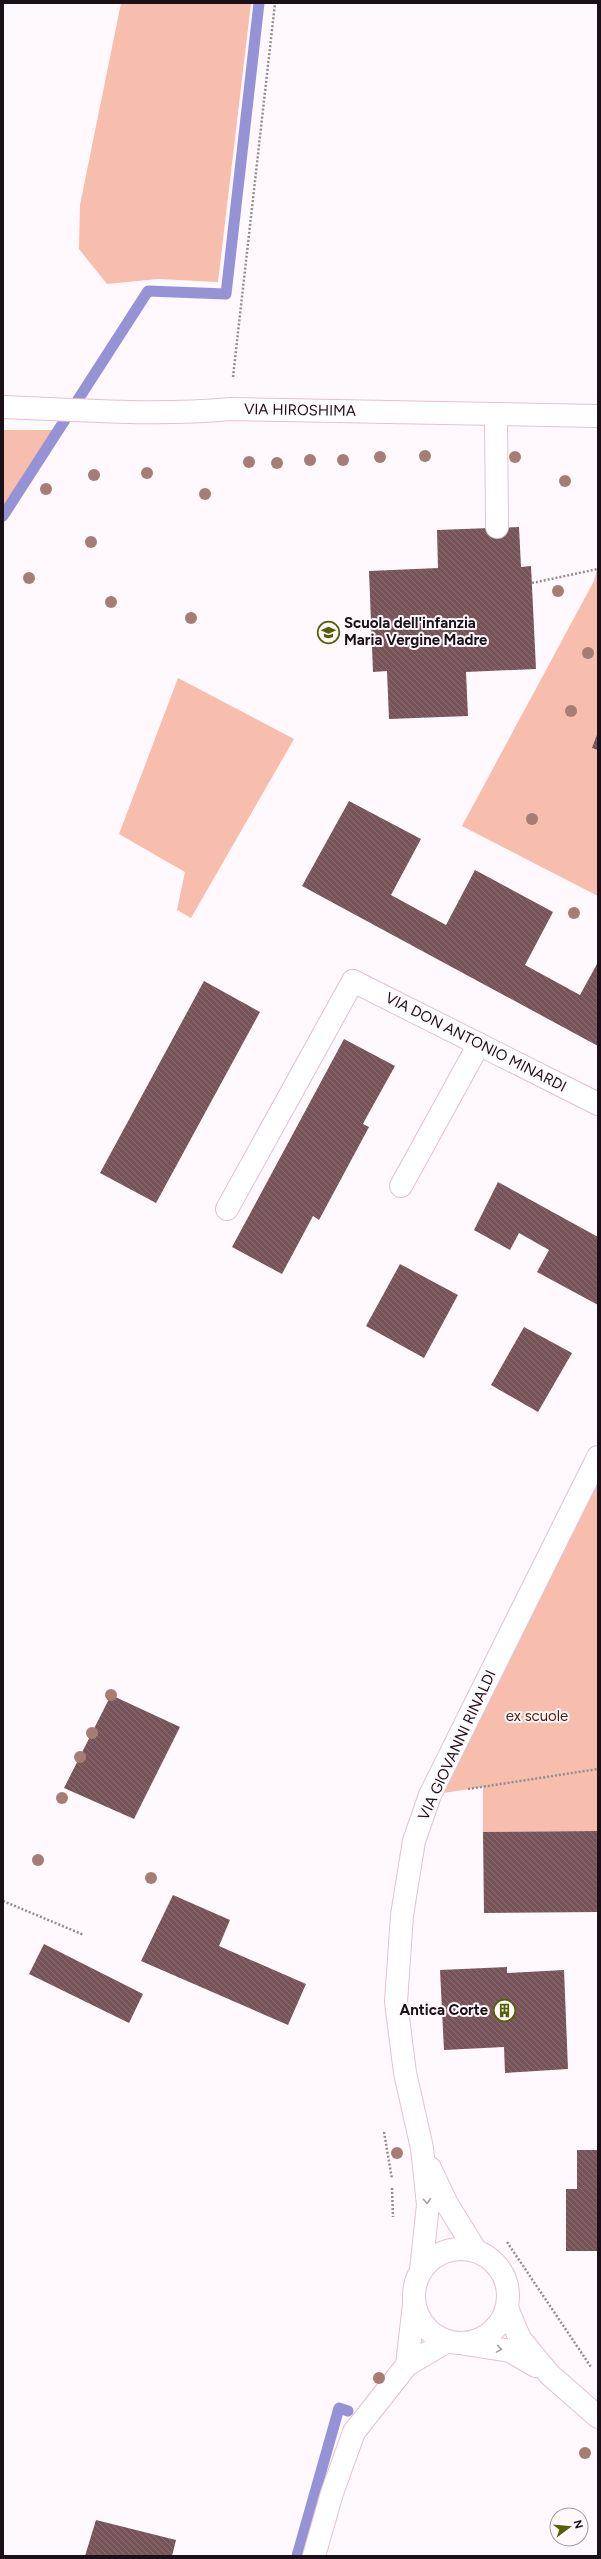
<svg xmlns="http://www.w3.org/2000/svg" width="601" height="2559" viewBox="0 0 601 2559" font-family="Figtree,sans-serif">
  <defs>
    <pattern id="building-back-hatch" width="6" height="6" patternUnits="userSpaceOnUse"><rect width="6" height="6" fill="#77545a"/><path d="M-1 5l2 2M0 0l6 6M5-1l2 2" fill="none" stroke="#886d72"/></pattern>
  </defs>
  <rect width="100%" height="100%" fill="#fff8fc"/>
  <g fill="#f7bdad">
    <path d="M121 3H251L218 282 158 279 107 284 79 249 80 205Z"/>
    <path d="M3 430H59L3 516Z"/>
    <path d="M598 566V896L462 826 594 581Z"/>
    <path d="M178 678 294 739 191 918 177 910 185 872 119 834Z"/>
    <path d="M598 1457V1831L483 1832V1787L430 1795Z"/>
  </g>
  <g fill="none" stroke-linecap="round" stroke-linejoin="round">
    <g stroke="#9692d6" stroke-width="11">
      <path d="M3 516 148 291 226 294 259 3"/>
      <path d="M297 2556 339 2408 348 2411"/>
    </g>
  </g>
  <g fill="url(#building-back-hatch)">
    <path d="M519 527 521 567 531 566 536 669 466 672 468 716 389 719 387 671 373 672 369 571 438 568 437 530Z"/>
    <path d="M598 732V750L592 748Z"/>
    <path d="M349 801 421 839 391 895 446 925 475 870 553 912 525 965 580 995 598 962V1046L302 886Z"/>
    <path d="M204 981 260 1012 156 1203 100 1173Z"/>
    <path d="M344 1039 395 1066 365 1120 363 1124 369 1127 319 1220 313 1216 282 1274 232 1247Z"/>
    <path d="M498 1182 598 1237V1305L537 1272 549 1250 519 1233 510 1250 474 1230Z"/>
    <path d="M400 1264 458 1295 424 1358 366 1326Z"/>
    <path d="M524 1327 572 1353 538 1412 491 1385Z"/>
    <path d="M111 1695 180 1727 134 1819 64 1788Z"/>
    <path d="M598 1831V1912L484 1913 483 1832Z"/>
    <path d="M173 1895 230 1920 219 1946 306 1984 288 2025 141 1961Z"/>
    <path d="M44 1944 143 1994 129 2023 29 1974Z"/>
    <path d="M507 1967V1973L564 1970 568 2069 505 2073 504 2047 444 2050 440 1970Z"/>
    <path d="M577 2150H598V2251H566V2189H577Z"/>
    <path d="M96 2520 176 2540 172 2556H85Z"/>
  </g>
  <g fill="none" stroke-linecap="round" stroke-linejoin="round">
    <defs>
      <g id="lane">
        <path d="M496 414 497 527"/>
        <path d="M401 1186 479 1044"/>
        <path d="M227 1209 353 981"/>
      </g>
      <g id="street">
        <path d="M353 981 598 1104"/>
        <path d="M407 2365 414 2304"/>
        <path d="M314 2556 332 2493 354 2432 407 2365 446 2342"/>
      </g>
      <g id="secondary">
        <path d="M3 407C78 410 155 416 230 409L598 416"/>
        <path d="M430 2168 447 2204 476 2251"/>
        <circle cx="461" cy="2296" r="47"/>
        <path d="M421 2270 428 2205 422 2148 405 2073 396 2002 402 1915 414 1841 430 1795 598 1457"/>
        <path d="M507 2308 520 2339 549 2374 598 2417"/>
        <path d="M465 2344 510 2351 536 2366"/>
      </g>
    </defs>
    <use href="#lane" stroke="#e2c1d5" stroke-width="24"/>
    <use href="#street" stroke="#e2c1d5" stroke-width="24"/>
    <use href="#secondary" stroke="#e2c1d5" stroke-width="24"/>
    <g stroke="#958c91" stroke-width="2.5" stroke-dasharray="2 2" stroke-linecap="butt">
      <path d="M233 377 275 3"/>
      <path d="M532 583 598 569"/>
      <path d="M468 1789 598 1769"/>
      <path d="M3 1901 84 1935"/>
      <path d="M384 2132 392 2179"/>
      <path d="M392 2188 393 2217"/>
      <path d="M507 2242 591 2367"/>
    </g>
    <use href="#lane" stroke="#fff" stroke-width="22"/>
    <use href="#street" stroke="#fff" stroke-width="22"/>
    <use href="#secondary" stroke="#fff" stroke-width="22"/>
  </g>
  <g fill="#a67d74">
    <circle cx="425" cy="456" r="6"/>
    <circle cx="380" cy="457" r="6"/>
    <circle cx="515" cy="457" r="6"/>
    <circle cx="310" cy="460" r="6"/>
    <circle cx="343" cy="460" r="6"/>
    <circle cx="249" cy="462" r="6"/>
    <circle cx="277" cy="463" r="6"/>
    <circle cx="147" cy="473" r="6"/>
    <circle cx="94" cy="475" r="6"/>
    <circle cx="565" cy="481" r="6"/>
    <circle cx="46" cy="489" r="6"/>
    <circle cx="205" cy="494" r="6"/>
    <circle cx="91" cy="542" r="6"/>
    <circle cx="29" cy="578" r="6"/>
    <circle cx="558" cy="591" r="6"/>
    <circle cx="111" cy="602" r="6"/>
    <circle cx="191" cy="618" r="6"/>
    <circle cx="588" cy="653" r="6"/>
    <circle cx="571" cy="711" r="6"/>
    <circle cx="532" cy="819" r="6"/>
    <circle cx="574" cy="913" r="6"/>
    <circle cx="111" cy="1695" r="6"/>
    <circle cx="92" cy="1733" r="6"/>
    <circle cx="80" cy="1757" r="6"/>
    <circle cx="62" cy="1798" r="6"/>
    <circle cx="38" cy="1860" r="6"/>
    <circle cx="151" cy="1878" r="6"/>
    <circle cx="397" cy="2153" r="6"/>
    <circle cx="379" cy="2378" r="6"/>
    <circle cx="585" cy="2453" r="6"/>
  </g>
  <defs><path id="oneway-chevron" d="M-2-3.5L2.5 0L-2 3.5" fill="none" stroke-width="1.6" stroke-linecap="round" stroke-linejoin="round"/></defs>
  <g stroke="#a49fa3">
    <use href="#oneway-chevron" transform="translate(427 2201) rotate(86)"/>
    <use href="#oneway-chevron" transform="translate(499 2349) rotate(9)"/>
  </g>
  <defs>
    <symbol id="school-ring" viewBox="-11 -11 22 22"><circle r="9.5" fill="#fff8fc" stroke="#536103" stroke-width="1.5"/><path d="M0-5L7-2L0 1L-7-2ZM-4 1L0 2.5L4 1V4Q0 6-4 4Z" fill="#536103"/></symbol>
    <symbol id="building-ring" viewBox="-11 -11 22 22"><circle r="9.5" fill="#fff8fc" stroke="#536103" stroke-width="1.5"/><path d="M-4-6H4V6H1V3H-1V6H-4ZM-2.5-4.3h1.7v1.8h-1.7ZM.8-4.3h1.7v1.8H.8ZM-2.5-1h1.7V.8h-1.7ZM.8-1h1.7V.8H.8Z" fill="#536103"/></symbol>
  </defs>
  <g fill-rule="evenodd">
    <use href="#school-ring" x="316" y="620" width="25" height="25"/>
    <use href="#building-ring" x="492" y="1998" width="25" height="25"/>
  </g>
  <g text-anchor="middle" stroke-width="4" stroke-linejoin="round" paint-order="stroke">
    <g font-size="15" fill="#1c1018" stroke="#fff8fc">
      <text transform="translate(300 410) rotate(1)" y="5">VIA HIROSHIMA</text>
      <text transform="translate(476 1042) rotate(27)" y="5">VIA DON ANTONIO MINARDI</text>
      <text transform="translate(457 1745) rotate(-65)" y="5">VIA GIOVANNI RINALDI</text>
    </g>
    <g font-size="15" font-weight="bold" fill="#1c1018" stroke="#fff8fc" text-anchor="start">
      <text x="344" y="628">Scuola dell'infanzia<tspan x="344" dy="17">Maria Vergine Madre</tspan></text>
      <text x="488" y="2015" text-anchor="end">Antica Corte</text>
    </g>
    <g font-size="15" fill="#5d1905" stroke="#fff8fc">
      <text x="537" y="1721">ex scuole</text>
    </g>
  </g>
  <rect width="601" height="2559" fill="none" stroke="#1c1018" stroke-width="8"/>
  <g transform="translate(569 2527) rotate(74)"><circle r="19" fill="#fff8fc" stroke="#a49ba1"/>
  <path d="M0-3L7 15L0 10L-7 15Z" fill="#536103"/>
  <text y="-6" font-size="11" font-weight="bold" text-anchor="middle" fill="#1c1018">N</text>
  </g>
</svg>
